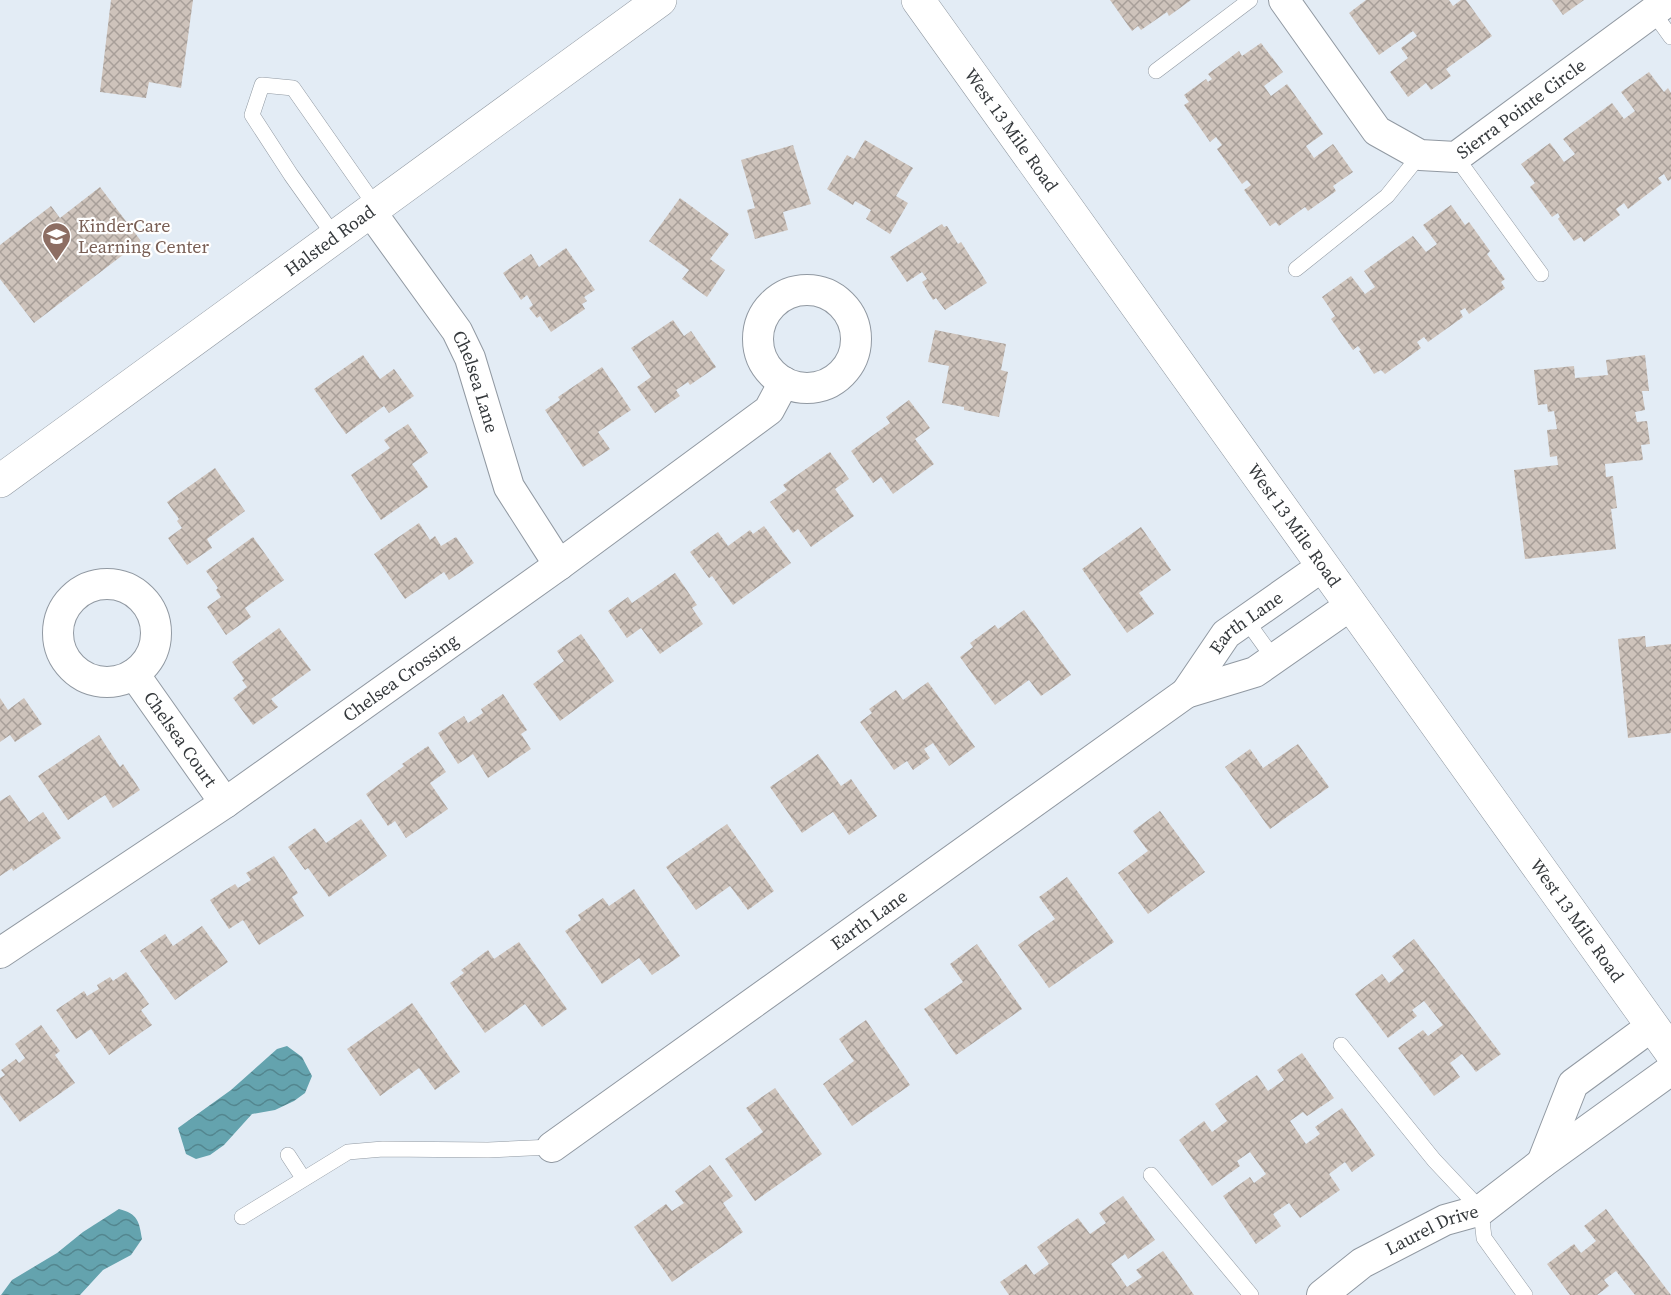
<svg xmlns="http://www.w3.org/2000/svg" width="1671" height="1295" viewBox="0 0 1671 1295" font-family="'Source Serif 4',serif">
  <defs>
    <pattern id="water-waves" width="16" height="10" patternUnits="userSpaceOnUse" patternTransform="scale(1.5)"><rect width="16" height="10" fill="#64a3ae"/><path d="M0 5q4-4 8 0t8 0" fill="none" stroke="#53868f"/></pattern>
    <pattern id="building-cross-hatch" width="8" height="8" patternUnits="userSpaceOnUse" patternTransform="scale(1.5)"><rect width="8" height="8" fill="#cec3bb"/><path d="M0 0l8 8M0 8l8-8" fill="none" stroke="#a89f99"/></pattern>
  </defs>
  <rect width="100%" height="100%" fill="#e3ecf5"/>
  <g fill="url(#water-waves)">
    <path d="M287 1046 302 1057 312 1076 305 1093 294 1101 275 1110 252 1114 224 1145 210 1155 196 1159 186 1154 178 1128 231 1090 277 1049Z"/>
    <path d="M119 1209C138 1214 139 1221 142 1239L131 1255 103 1270 80 1295H1L12 1280 57 1253 83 1232Z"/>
  </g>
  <g fill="url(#building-cross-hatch)">
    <path d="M111 0H193L181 88 149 82 146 98 100 92Z"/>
    <path d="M1110 0H1191L1169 16 1167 12 1141 30 1138 26 1132 31Z"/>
    <path d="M1366 0H1449L1453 6 1461 0H1466L1492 36 1446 69 1451 76 1431 90 1426 83 1408 97 1390 72 1408 58 1401 48 1417 36 1413 31 1379 55 1349 13Z"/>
    <path d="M1552 0H1584L1563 15Z"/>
    <path d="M1261 43 1283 72 1264 86 1271 96 1287 84 1323 134 1306 146 1314 158 1333 144 1353 172 1333 186 1336 191 1308 211 1305 207 1279 226 1276 222 1270 226 1244 190 1251 185 1247 180 1242 184 1217 149 1222 145 1216 137 1210 142 1184 105 1189 102 1184 95 1206 79 1208 82 1212 79 1208 74 1239 51 1242 56Z"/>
    <path d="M1649 72 1664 92 1668 88 1671 93V179L1668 181 1664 174 1658 178 1662 183 1628 209 1624 203 1616 209 1620 215 1584 242 1581 237 1574 241 1558 219 1560 217 1558 213 1552 217 1530 187 1535 183 1521 164 1550 143 1564 162 1575 154 1563 139 1612 103 1624 119 1635 111 1621 92Z"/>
    <path d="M865 140 913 168 896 196 908 203 890 234 866 219 871 210 855 201 853 205 827 189 847 155 854 159Z"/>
    <path d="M793 145 811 204 783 212 788 230 755 239 747 210 755 208 741 160Z"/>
    <path d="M100 187 141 241 34 323 0 279V245L51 206 60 218Z"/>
    <path d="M680 198 729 234 710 259 725 270 707 297 682 279 689 270 649 241Z"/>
    <path d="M1451 205 1465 225 1469 222 1490 251 1487 254 1505 279 1501 282 1505 288 1469 314 1465 308 1460 311 1463 317 1428 342 1424 337 1417 342 1421 348 1385 374 1381 370 1374 374 1359 351 1361 350 1358 346 1353 350 1331 319 1335 316 1322 297 1351 276 1365 294 1375 287 1364 271 1413 236 1426 252 1437 244 1423 225Z"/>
    <path d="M942 224 944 227 947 226 958 244 961 242 987 283 945 310 936 298 933 300 922 282 927 279 922 272 907 282 890 257Z"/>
    <path d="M566 248 595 290 584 297 587 301 582 304 585 309 551 332 540 316 537 318 529 308 533 305 527 295 521 300 503 273 531 254 539 267Z"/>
    <path d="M673 320 684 336 691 331 716 367 690 385 688 382 676 390 680 396 655 413 637 387 651 377 631 348Z"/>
    <path d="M935 330 1006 344 1001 370 1008 372 999 417 964 410V407L942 403 949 366 928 362Z"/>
    <path d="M363 355 380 379 394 369 414 396 389 413 384 406 346 434 314 389Z"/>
    <path d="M1645 355 1649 391H1642L1645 410 1635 412 1637 422 1647 421 1650 444 1641 445 1643 460 1605 464 1606 477 1613 476 1617 508 1611 509 1616 549 1525 559 1514 470 1558 465 1557 456 1550 457 1547 430 1557 429 1554 411 1548 412 1547 404 1538 405 1534 370 1574 366 1575 378 1608 375 1606 360Z"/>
    <path d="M602 367 631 410 598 432 610 449 583 467 545 410 560 400 558 397Z"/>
    <path d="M909 400 930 428 915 439 934 464 893 494 881 477 873 483 851 451 890 423 886 417Z"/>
    <path d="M408 424 428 453 412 464 428 487 381 520 351 475 390 448 384 440Z"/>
    <path d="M830 452 849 479 835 489 854 516 811 547 798 529 793 533 770 502 787 490 783 485Z"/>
    <path d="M215 468 245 511 207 539 212 548 187 565 168 538 182 528 177 521 179 519 167 502Z"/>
    <path d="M419 523 430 540 435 536 441 546 456 537 474 563 449 580 444 572 405 599 374 554Z"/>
    <path d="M764 526 791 563 733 605 712 576 709 578 690 552 718 532 728 546 750 530 753 534Z"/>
    <path d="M1141 527 1171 570 1139 593 1154 614 1127 633 1082 569Z"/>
    <path d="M253 537 284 580 245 608 251 617 226 635 207 607 221 597 216 590 218 588 206 571Z"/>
    <path d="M675 573 697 605 692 608 703 624 660 654 641 628 627 638 608 611 628 597 632 603Z"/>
    <path d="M1024 610 1071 675 1041 696 1029 680 995 705 960 657 973 647 970 643 995 625 998 629Z"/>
    <path d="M279 628 311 670 271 699 278 707 253 725 233 698 247 687 242 680 244 679 232 662Z"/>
    <path d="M581 634 614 681 560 721 533 684 564 661 557 651Z"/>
    <path d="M1645 636 1646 647 1671 644V733L1628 738 1618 639Z"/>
    <path d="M928 682 975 747 949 766 933 743 924 749 930 758 913 770 907 761 894 770 860 722 872 713 869 709 896 690 903 700Z"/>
    <path d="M503 694 527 730 521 734 531 749 488 778 473 754 458 764 438 733 464 716 468 723 483 713 481 709Z"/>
    <path d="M0 698 8 710 24 698 42 724 15 742 10 735 0 742Z"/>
    <path d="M99 735 120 767 123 764 140 790 113 808 105 795 68 820 38 776Z"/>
    <path d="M1298 744 1329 787 1270 829 1225 767 1250 749 1263 768Z"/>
    <path d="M428 746 446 772 430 783 448 809 406 838 395 821 388 826 366 794 404 766 402 764Z"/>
    <path d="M818 754 841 786 851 779 877 816 849 835 833 812 802 833 770 787Z"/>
    <path d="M10 795 29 822 43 812 61 838 13 871 12 868 0 876V801Z"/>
    <path d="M1160 811 1205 872 1148 914 1118 873 1148 851 1133 831Z"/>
    <path d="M361 819 387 856 329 897 308 868 305 870 288 847 315 828 326 843Z"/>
    <path d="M727 824 774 891 748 910 730 886 696 910 666 867Z"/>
    <path d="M274 856 298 893 292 897 304 916 259 945 243 920 229 929 210 900 235 884 238 888 251 880 246 873Z"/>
    <path d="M1067 877 1114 942 1049 988 1018 945 1055 919 1039 897Z"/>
    <path d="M634 889 680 956 652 975 639 958 602 984 565 931 581 920 578 915 603 898 609 906Z"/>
    <path d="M202 926 228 962 175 1000 140 951 165 934 173 946Z"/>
    <path d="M1414 939 1501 1054 1476 1072 1462 1054 1450 1063 1460 1077 1434 1096 1398 1048 1423 1030 1428 1036 1443 1025 1424 1001 1412 1010 1417 1016 1388 1038 1355 994 1382 974 1389 983 1404 971 1392 956Z"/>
    <path d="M519 942 567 1009 542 1027 525 1004 485 1033 450 983 464 973 461 970 488 950 494 959Z"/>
    <path d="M977 944 1022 1009 956 1055 924 1009 963 982 950 964Z"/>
    <path d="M126 972 149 1004 141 1010 152 1025 109 1055 91 1029 76 1039 56 1010 84 991 87 996 99 989 97 985 110 977 113 981Z"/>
    <path d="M412 1003 460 1072 435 1090 419 1068 380 1096 347 1049Z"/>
    <path d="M866 1020 910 1085 852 1126 823 1084 854 1061 839 1039Z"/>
    <path d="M41 1025 60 1051 55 1055 75 1083 20 1122 0 1095V1078L5 1075 1 1070 16 1059 19 1063 25 1058 15 1044Z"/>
    <path d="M1302 1053 1334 1098 1307 1116 1303 1112 1290 1121 1306 1144 1320 1134 1315 1127 1342 1108 1375 1155 1352 1172 1345 1162 1329 1174 1340 1190 1300 1218 1289 1203 1273 1214 1281 1226 1256 1244 1223 1196 1250 1177 1254 1183 1266 1174 1250 1152 1237 1161 1240 1166 1212 1186 1179 1140 1204 1121 1212 1132 1227 1121 1215 1104 1257 1075 1268 1091 1284 1080 1277 1070Z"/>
    <path d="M775 1088 822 1154 755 1201 725 1159 763 1132 746 1108Z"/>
    <path d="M710 1165 733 1196 723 1203 743 1232 672 1282 634 1227 666 1204 672 1211 684 1203 675 1191Z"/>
    <path d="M1123 1196 1155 1240 1128 1259 1125 1254 1111 1264 1127 1287 1142 1277 1136 1270 1163 1251 1194 1295H1009L1000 1282 1026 1264 1034 1275 1049 1264 1037 1247 1078 1218 1090 1234 1106 1223 1099 1213Z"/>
    <path d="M1606 1209 1671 1295H1635L1616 1271 1604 1280 1609 1286 1597 1295H1570L1547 1264 1574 1244 1581 1253 1596 1241 1584 1226Z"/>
  </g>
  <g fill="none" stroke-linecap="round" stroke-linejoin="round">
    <defs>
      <g id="service">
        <path d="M1653 12 1671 37"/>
        <path d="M1156 71 1250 0"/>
        <path d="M1456 157 1541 274"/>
        <path d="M335 237 291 175 252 115 262 85 293 88 377 208"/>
        <path d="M1296 269 1387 196 1420 155"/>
        <path d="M1246 620 1274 659"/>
        <path d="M1341 1045 1434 1160 1481 1210 1484 1238 1525 1295"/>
        <path d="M288 1155 303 1178"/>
        <path d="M1151 1175 1251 1295"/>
        <path d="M242 1217 348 1152 383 1149 488 1150 552 1147"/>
      </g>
      <g id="minor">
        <path id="s1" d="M1284 0 1377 131 1420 155 1456 157 1669 0"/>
        <path id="s2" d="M371 212 457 331 470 358 509 487 559 565"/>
        <circle cx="807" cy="339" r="49"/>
        <circle cx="107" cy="633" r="49"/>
        <path id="s3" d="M134 674 225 803"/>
        <path id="s4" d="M1186 693 1226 634 1323 566"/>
        <path id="s5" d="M0 953 225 803 559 565 769 410 784 382"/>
        <path id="s6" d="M552 1147 1186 693 1255 672 1351 605"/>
        <path d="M1542 1163 1573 1084 1652 1026"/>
        <path id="s7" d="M1322 1295 1362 1263 1445 1220 1481 1210 1542 1163 1671 1070"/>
      </g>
      <g id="tertiary">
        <path id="s8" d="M918 0 1671 1052"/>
        <path id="s9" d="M0 481 660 0"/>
      </g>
    </defs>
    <use href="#service" stroke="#9199a2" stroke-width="16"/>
    <use href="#minor" stroke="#9199a2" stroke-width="32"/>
    <use href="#tertiary" stroke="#9199a2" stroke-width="34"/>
    <use href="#service" stroke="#fff" stroke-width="15"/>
    <use href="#minor" stroke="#fff" stroke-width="30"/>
    <use href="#tertiary" stroke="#fff" stroke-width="33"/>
  </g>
  <defs>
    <symbol id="school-pin" viewBox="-11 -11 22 30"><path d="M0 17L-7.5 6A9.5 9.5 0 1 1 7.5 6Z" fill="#8d6e63" stroke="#fff"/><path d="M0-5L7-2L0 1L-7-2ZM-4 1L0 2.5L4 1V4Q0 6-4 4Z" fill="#fff"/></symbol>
  </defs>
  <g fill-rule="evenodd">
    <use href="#school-pin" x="40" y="220" width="33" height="45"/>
  </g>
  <g text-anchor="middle" stroke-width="4.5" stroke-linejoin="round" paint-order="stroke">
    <g font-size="18" fill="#35393c" stroke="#fff">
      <text dy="6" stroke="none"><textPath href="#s1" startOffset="327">Sierra Pointe Circle</textPath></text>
      <text dy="6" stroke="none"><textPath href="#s8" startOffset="160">West 13 Mile Road</textPath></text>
      <text dy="6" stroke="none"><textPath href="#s9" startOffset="408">Halsted Road</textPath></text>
      <text dy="6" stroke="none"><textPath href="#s2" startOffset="201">Chelsea Lane</textPath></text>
      <text dy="6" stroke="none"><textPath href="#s8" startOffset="646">West 13 Mile Road</textPath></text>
      <text dy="6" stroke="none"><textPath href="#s4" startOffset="94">Earth Lane</textPath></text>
      <text dy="6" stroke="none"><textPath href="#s5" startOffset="486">Chelsea Crossing</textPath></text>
      <text dy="6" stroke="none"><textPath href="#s3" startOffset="80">Chelsea Court</textPath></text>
      <text dy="6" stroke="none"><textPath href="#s6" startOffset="390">Earth Lane</textPath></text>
      <text dy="6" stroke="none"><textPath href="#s8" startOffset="1132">West 13 Mile Road</textPath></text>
      <text dy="6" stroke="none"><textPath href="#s7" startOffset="129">Laurel Drive</textPath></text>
    </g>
    <g font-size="18" fill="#785e54" stroke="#fff" text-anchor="start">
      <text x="78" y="232">KinderCare<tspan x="78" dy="21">Learning Center</tspan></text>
    </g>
  </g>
</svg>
